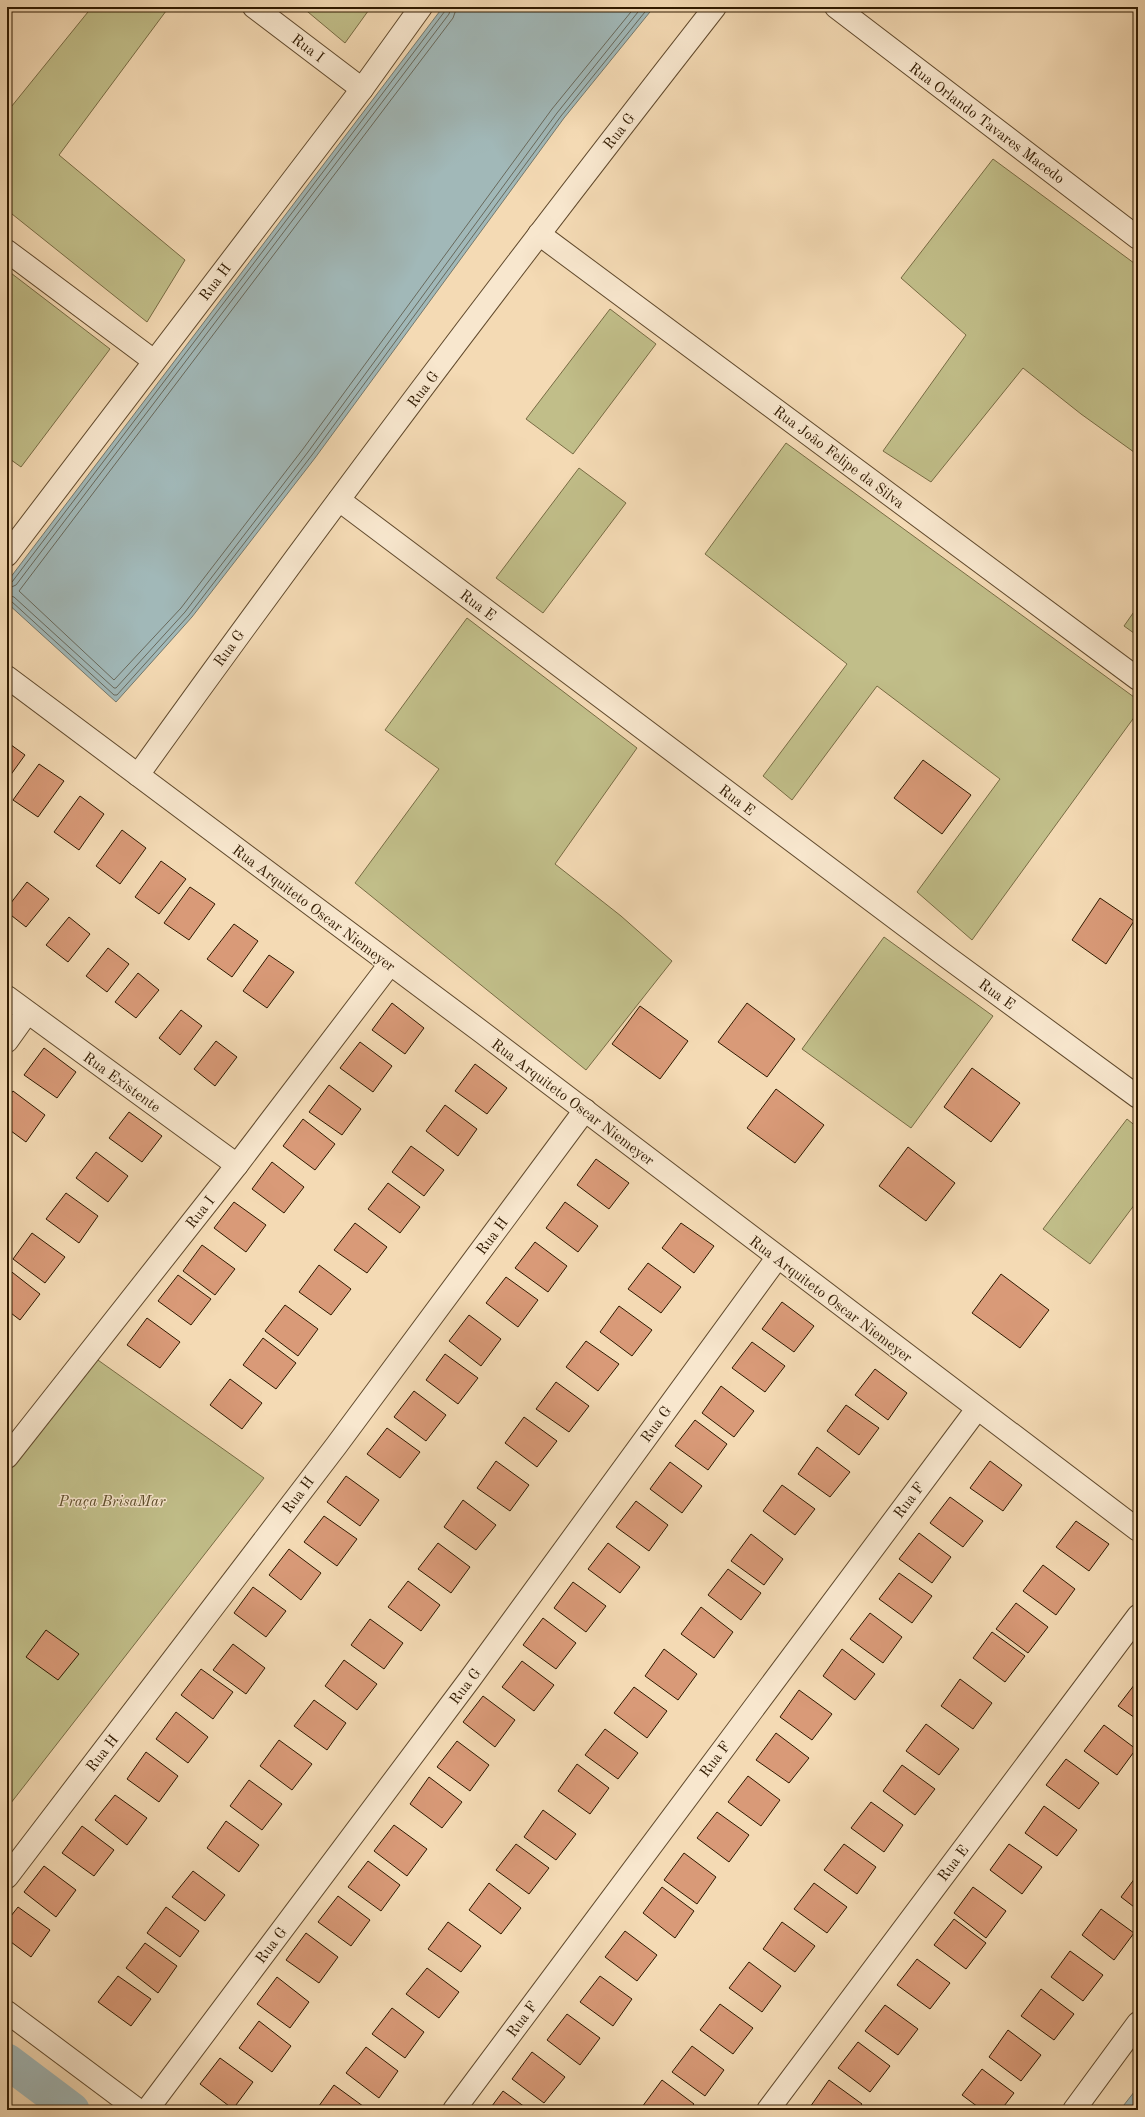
<svg xmlns="http://www.w3.org/2000/svg" width="1145" height="2117" viewBox="0 0 1145 2117" font-family="'Old Standard TT',serif">
  <rect width="100%" height="100%" fill="#f4dab4"/>
  <filter id="stains"><feTurbulence type="fractalNoise" baseFrequency=".005" numOctaves="4"/><feColorMatrix values="0 0 0 0 .2 0 0 0 0 .09 0 0 0 0 .02 0 0 0 .5 -.17"/></filter>
  <radialGradient id="worn" r=".72"><stop offset=".6" stop-color="#630" stop-opacity="0"/><stop offset="1" stop-color="#630" stop-opacity=".3"/></radialGradient>
  <g fill="#c1be89" stroke="#786c44">
    <path d="M92 7H169L59 155 185 260 147 322 7 210V112Z"/>
    <path d="M302 7H371L345 43Z"/>
    <path d="M993 159 1138 266V455L1081 414 1023 368 931 482 883 451 966 335 901 278Z"/>
    <path d="M7 270 110 349 21 467 7 457Z"/>
    <path d="M610 309 656 344 573 454 526 419Z"/>
    <path d="M786 443 1138 700V712L972 940 917 892 1000 779 877 686 792 800 763 776 847 664 705 554Z"/>
    <path d="M579 468 626 503 543 613 496 578Z"/>
    <path d="M1138 606V636L1124 626Z"/>
    <path d="M467 618 637 748 555 864 621 916 672 961 586 1070 355 883 439 769 385 730Z"/>
    <path d="M884 937 993 1016 911 1128 802 1049Z"/>
    <path d="M1127 1119 1138 1128V1200L1090 1264 1043 1229Z"/>
    <path d="M88 1353 264 1478 7 1808V1462Z"/>
  </g>
  <g fill="#a1b8b8" stroke="#74796e">
    <path d="M443 7H654L564 118 315 458 192 617 116 702 7 603V582Z"/>
    <path d="M1138 2087V2110H1120Z"/>
  </g>
  <g fill="none" stroke-linecap="round" stroke-linejoin="round">
    <g stroke="#68695c" stroke-width="1">
      <path d="M457 7 453 18 19 591 114 680 181 608 303 449 552 109 635 7"/>
      <path d="M7 584 12 582 445 11V7"/>
      <path d="M7 589 16 585 449 14 451 7"/>
      <path d="M7 595 14 597 114 688H116L185 612 308 452 557 113 642 7"/>
      <path d="M7 600 11 601 114 695H117L189 615 312 455 561 116 649 7"/>
    </g>
    <path stroke="#a1b8b8" stroke-width="35" d="M7 2061 72 2110"/>
  </g>
  <g fill="#d99a78" stroke="#301a00">
    <path d="M7 742 25 755 7 780Z"/>
    <path d="M923 760 971 795 942 834 894 798Z"/>
    <path d="M39 764 64 781 38 817 13 800Z"/>
    <path d="M80 796 104 814 79 850 54 832Z"/>
    <path d="M122 830 146 848 120 884 96 866Z"/>
    <path d="M161 861 186 879 159 914 135 897Z"/>
    <path d="M27 882 49 899 26 927 7 912V908Z"/>
    <path d="M190 887 215 904 189 940 164 923Z"/>
    <path d="M1100 898 1134 921 1106 964 1072 940Z"/>
    <path d="M69 917 90 934 68 962 46 945Z"/>
    <path d="M234 924 258 941 232 977 207 959Z"/>
    <path d="M108 948 129 964 107 992 86 976Z"/>
    <path d="M269 955 294 972 267 1008 243 991Z"/>
    <path d="M138 973 159 990 136 1018 115 1002Z"/>
    <path d="M392 1003 424 1028 405 1054 372 1030Z"/>
    <path d="M747 1003 795 1039 767 1077 718 1042Z"/>
    <path d="M640 1006 688 1041 660 1079 612 1044Z"/>
    <path d="M181 1010 202 1026 180 1055 159 1038Z"/>
    <path d="M216 1041 237 1057 215 1086 194 1069Z"/>
    <path d="M360 1042 392 1066 373 1092 340 1068Z"/>
    <path d="M44 1048 76 1072 57 1098 24 1075Z"/>
    <path d="M475 1064 507 1088 487 1114 455 1091Z"/>
    <path d="M972 1068 1020 1103 991 1142 944 1107Z"/>
    <path d="M329 1085 361 1109 342 1135 309 1112Z"/>
    <path d="M776 1089 824 1125 795 1163 747 1128Z"/>
    <path d="M13 1091 45 1115 26 1142 7 1128V1099Z"/>
    <path d="M445 1105 477 1129 458 1156 426 1131Z"/>
    <path d="M129 1112 162 1136 142 1162 109 1138Z"/>
    <path d="M303 1119 335 1144 315 1170 283 1146Z"/>
    <path d="M411 1146 444 1170 424 1196 392 1172Z"/>
    <path d="M908 1147 955 1183 926 1221 879 1186Z"/>
    <path d="M96 1152 128 1176 108 1202 76 1178Z"/>
    <path d="M596 1159 629 1183 609 1209 577 1185Z"/>
    <path d="M272 1162 304 1187 284 1213 252 1189Z"/>
    <path d="M388 1183 420 1207 400 1233 368 1209Z"/>
    <path d="M66 1193 98 1216 79 1243 46 1219Z"/>
    <path d="M234 1202 266 1225 246 1252 214 1228Z"/>
    <path d="M565 1202 598 1226 578 1252 546 1228Z"/>
    <path d="M355 1223 387 1247 367 1273 334 1250Z"/>
    <path d="M681 1223 714 1246 694 1273 662 1248Z"/>
    <path d="M32 1233 65 1257 45 1283 13 1259Z"/>
    <path d="M535 1242 567 1266 548 1292 515 1268Z"/>
    <path d="M202 1245 235 1269 215 1295 183 1271Z"/>
    <path d="M648 1263 681 1287 661 1313 628 1289Z"/>
    <path d="M319 1265 351 1289 331 1315 299 1292Z"/>
    <path d="M8 1269 40 1294 20 1320 7 1310Z"/>
    <path d="M1001 1274 1049 1310 1020 1348 972 1313Z"/>
    <path d="M178 1275 211 1299 191 1325 158 1301Z"/>
    <path d="M506 1277 538 1300 518 1327 486 1303Z"/>
    <path d="M782 1302 814 1326 794 1352 762 1329Z"/>
    <path d="M285 1305 318 1329 298 1356 265 1331Z"/>
    <path d="M619 1306 652 1330 632 1356 600 1332Z"/>
    <path d="M469 1315 501 1339 481 1366 449 1341Z"/>
    <path d="M147 1318 180 1342 160 1368 127 1345Z"/>
    <path d="M263 1338 296 1363 276 1389 243 1365Z"/>
    <path d="M586 1341 619 1364 598 1391 566 1367Z"/>
    <path d="M752 1342 785 1366 765 1392 732 1368Z"/>
    <path d="M445 1354 478 1378 458 1404 426 1380Z"/>
    <path d="M875 1369 907 1393 888 1420 855 1395Z"/>
    <path d="M230 1379 262 1403 242 1429 210 1405Z"/>
    <path d="M556 1382 589 1406 569 1432 536 1409Z"/>
    <path d="M721 1386 754 1411 734 1437 702 1413Z"/>
    <path d="M414 1391 446 1415 426 1441 394 1417Z"/>
    <path d="M846 1405 879 1428 859 1455 827 1431Z"/>
    <path d="M524 1417 557 1441 537 1467 505 1443Z"/>
    <path d="M695 1420 727 1444 708 1470 675 1446Z"/>
    <path d="M387 1428 420 1452 400 1478 367 1454Z"/>
    <path d="M817 1447 850 1472 830 1497 798 1474Z"/>
    <path d="M496 1461 529 1485 510 1511 477 1488Z"/>
    <path d="M990 1461 1022 1485 1003 1511 970 1488Z"/>
    <path d="M670 1462 702 1486 682 1513 650 1489Z"/>
    <path d="M346 1476 379 1500 360 1526 327 1502Z"/>
    <path d="M782 1485 815 1509 795 1535 763 1511Z"/>
    <path d="M950 1497 983 1521 963 1547 930 1523Z"/>
    <path d="M463 1500 496 1525 476 1550 444 1527Z"/>
    <path d="M636 1501 668 1525 649 1551 616 1527Z"/>
    <path d="M324 1516 357 1539 337 1566 304 1542Z"/>
    <path d="M1076 1521 1109 1544 1089 1571 1056 1547Z"/>
    <path d="M919 1533 951 1557 932 1583 899 1559Z"/>
    <path d="M751 1534 783 1559 764 1585 731 1561Z"/>
    <path d="M438 1543 470 1567 451 1593 418 1569Z"/>
    <path d="M608 1543 640 1567 620 1593 588 1569Z"/>
    <path d="M289 1549 321 1573 301 1600 269 1575Z"/>
    <path d="M1043 1565 1075 1589 1056 1615 1023 1591Z"/>
    <path d="M728 1569 761 1593 741 1620 708 1595Z"/>
    <path d="M899 1573 932 1596 912 1623 879 1599Z"/>
    <path d="M408 1581 440 1605 421 1631 388 1607Z"/>
    <path d="M573 1582 606 1606 586 1632 554 1608Z"/>
    <path d="M253 1587 286 1611 266 1637 234 1613Z"/>
    <path d="M1016 1603 1048 1627 1028 1653 996 1629Z"/>
    <path d="M701 1607 733 1632 714 1658 681 1634Z"/>
    <path d="M870 1613 902 1637 883 1663 850 1639Z"/>
    <path d="M543 1618 576 1643 556 1669 523 1645Z"/>
    <path d="M370 1619 403 1643 384 1669 351 1645Z"/>
    <path d="M46 1630 79 1654 58 1680 26 1657Z"/>
    <path d="M992 1632 1025 1656 1005 1682 973 1658Z"/>
    <path d="M233 1644 265 1668 246 1694 213 1670Z"/>
    <path d="M664 1649 697 1674 678 1700 645 1676Z"/>
    <path d="M842 1649 875 1674 855 1700 823 1676Z"/>
    <path d="M344 1660 377 1684 357 1710 325 1686Z"/>
    <path d="M522 1661 554 1685 534 1711 502 1687Z"/>
    <path d="M201 1669 233 1692 213 1719 181 1695Z"/>
    <path d="M960 1679 992 1703 973 1729 941 1706Z"/>
    <path d="M1138 1680V1720L1118 1706Z"/>
    <path d="M634 1687 667 1711 647 1738 614 1713Z"/>
    <path d="M799 1690 832 1714 812 1740 780 1717Z"/>
    <path d="M483 1696 515 1720 495 1747 463 1722Z"/>
    <path d="M314 1700 346 1723 327 1750 294 1726Z"/>
    <path d="M176 1712 208 1737 188 1763 156 1739Z"/>
    <path d="M926 1724 959 1749 939 1775 906 1751Z"/>
    <path d="M1104 1725 1136 1749 1117 1775 1084 1751Z"/>
    <path d="M605 1729 638 1753 618 1779 585 1755Z"/>
    <path d="M776 1733 809 1758 789 1783 756 1760Z"/>
    <path d="M279 1740 312 1764 292 1790 260 1766Z"/>
    <path d="M457 1741 489 1765 470 1791 437 1767Z"/>
    <path d="M146 1752 178 1776 159 1802 127 1779Z"/>
    <path d="M1066 1759 1099 1783 1079 1809 1046 1785Z"/>
    <path d="M577 1764 609 1788 590 1814 558 1791Z"/>
    <path d="M902 1765 935 1789 915 1815 883 1791Z"/>
    <path d="M748 1776 780 1800 761 1826 728 1802Z"/>
    <path d="M429 1777 462 1802 442 1828 410 1804Z"/>
    <path d="M249 1780 282 1804 262 1830 230 1806Z"/>
    <path d="M115 1795 147 1818 127 1845 95 1820Z"/>
    <path d="M871 1802 903 1825 884 1852 851 1828Z"/>
    <path d="M1044 1806 1077 1830 1057 1856 1025 1833Z"/>
    <path d="M543 1810 576 1834 556 1860 524 1837Z"/>
    <path d="M717 1812 749 1835 729 1862 697 1838Z"/>
    <path d="M226 1821 259 1845 239 1872 207 1848Z"/>
    <path d="M394 1825 427 1849 407 1876 374 1851Z"/>
    <path d="M82 1826 114 1850 94 1876 62 1853Z"/>
    <path d="M516 1844 549 1868 529 1894 496 1870Z"/>
    <path d="M844 1844 876 1867 857 1894 824 1870Z"/>
    <path d="M1009 1844 1042 1867 1022 1894 990 1870Z"/>
    <path d="M684 1853 716 1877 697 1904 664 1880Z"/>
    <path d="M368 1861 400 1885 381 1911 348 1887Z"/>
    <path d="M44 1866 76 1890 56 1917 24 1892Z"/>
    <path d="M193 1871 225 1895 205 1921 172 1897Z"/>
    <path d="M1138 1874V1910L1121 1897Z"/>
    <path d="M489 1883 521 1908 501 1934 469 1910Z"/>
    <path d="M814 1883 847 1907 827 1933 794 1909Z"/>
    <path d="M662 1887 694 1911 675 1938 643 1913Z"/>
    <path d="M973 1887 1006 1911 986 1938 954 1913Z"/>
    <path d="M338 1896 370 1920 351 1946 318 1922Z"/>
    <path d="M18 1907 50 1930 31 1957 7 1939V1921Z"/>
    <path d="M166 1907 199 1931 180 1957 147 1933Z"/>
    <path d="M1101 1909 1134 1933 1114 1960 1082 1935Z"/>
    <path d="M954 1919 986 1943 966 1969 934 1945Z"/>
    <path d="M448 1922 481 1946 461 1972 428 1949Z"/>
    <path d="M782 1922 815 1946 795 1972 763 1949Z"/>
    <path d="M625 1931 657 1955 637 1981 605 1957Z"/>
    <path d="M306 1933 338 1957 319 1983 286 1960Z"/>
    <path d="M145 1943 177 1966 158 1993 126 1968Z"/>
    <path d="M1070 1951 1103 1975 1083 2001 1051 1977Z"/>
    <path d="M917 1959 950 1983 930 2009 897 1985Z"/>
    <path d="M749 1962 781 1986 762 2012 729 1988Z"/>
    <path d="M427 1968 459 1992 439 2018 406 1994Z"/>
    <path d="M118 1976 151 1999 131 2026 98 2002Z"/>
    <path d="M600 1976 632 1999 613 2026 580 2002Z"/>
    <path d="M277 1977 309 2002 290 2028 257 2004Z"/>
    <path d="M1041 1989 1074 2014 1054 2040 1021 2016Z"/>
    <path d="M720 2004 753 2028 733 2054 700 2030Z"/>
    <path d="M885 2005 918 2029 898 2055 865 2031Z"/>
    <path d="M392 2008 424 2032 405 2058 372 2034Z"/>
    <path d="M567 2014 600 2038 580 2065 547 2040Z"/>
    <path d="M259 2021 291 2046 272 2072 239 2048Z"/>
    <path d="M1008 2030 1041 2055 1021 2081 989 2057Z"/>
    <path d="M858 2042 890 2066 870 2092 838 2068Z"/>
    <path d="M692 2046 724 2070 705 2096 672 2072Z"/>
    <path d="M366 2047 398 2071 379 2098 346 2073Z"/>
    <path d="M532 2052 565 2077 544 2103 512 2079Z"/>
    <path d="M220 2058 253 2082 233 2109 200 2084Z"/>
    <path d="M982 2069 1014 2093 1001 2110H982L962 2095Z"/>
    <path d="M662 2080 694 2104 689 2110H646L642 2107Z"/>
    <path d="M829 2080 862 2104 857 2110H814L810 2107Z"/>
    <path d="M334 2085 367 2109 366 2110H316Z"/>
    <path d="M503 2091 529 2110H489Z"/>
  </g>
  <g fill="none" stroke-linecap="round" stroke-linejoin="round">
    <defs>
      <g id="minor">
        <path d="M254 7 362 89"/>
        <path d="M836 7 1138 238"/>
        <path d="M539 234 1138 679"/>
        <path d="M7 251 154 361"/>
        <path d="M339 500 947 957 1138 1097"/>
        <path d="M7 555 362 89 421 7"/>
        <path d="M7 677 483 1033 1138 1530"/>
        <path d="M138 775C324 515 518 259 715 7"/>
        <path d="M7 997 237 1165"/>
        <path d="M7 1041 27 1013"/>
        <path d="M7 1457 237 1165 390 964"/>
        <path d="M7 1877 336 1446 585 1110"/>
        <path d="M7 2012 138 2110"/>
        <path d="M147 2110 470 1679 777 1258"/>
        <path d="M454 2110 977 1409"/>
        <path d="M768 2110 1138 1616"/>
        <path d="M1074 2110 1138 2023"/>
      </g>
    </defs>
    <use href="#minor" stroke="#614a2d" stroke-width="24"/>
    <use href="#minor" stroke="#f8e7ce" stroke-width="22"/>
  </g>
  <g text-anchor="middle" stroke-width="3" stroke-linejoin="round" paint-order="stroke">
    <g font-size="15" fill="#301a00" stroke="#f8e7ce">
      <text transform="translate(308 48) rotate(37)" y="5">Rua I</text>
      <text transform="translate(987 123) rotate(37)" y="5">Rua Orlando Tavares Macedo</text>
      <text transform="translate(619 131) rotate(-52)" y="5">Rua G</text>
      <text transform="translate(215 282) rotate(-53)" y="5">Rua H</text>
      <text transform="translate(423 389) rotate(-53)" y="5">Rua G</text>
      <text transform="translate(839 457) rotate(37)" y="5">Rua João Felipe da Silva</text>
      <text transform="translate(478 605) rotate(37)" y="5">Rua E</text>
      <text transform="translate(229 648) rotate(-54)" y="5">Rua G</text>
      <text transform="translate(737 800) rotate(37)" y="5">Rua E</text>
      <text transform="translate(314 908) rotate(37)" y="5">Rua Arquiteto Oscar Niemeyer</text>
      <text transform="translate(997 994) rotate(36)" y="5">Rua E</text>
      <text transform="translate(122 1082) rotate(36)" y="5">Rua Existente</text>
      <text transform="translate(573 1102) rotate(37)" y="5">Rua Arquiteto Oscar Niemeyer</text>
      <text transform="translate(200 1212) rotate(-52)" y="5">Rua I</text>
      <text transform="translate(492 1236) rotate(-53)" y="5">Rua H</text>
      <text transform="translate(831 1299) rotate(37)" y="5">Rua Arquiteto Oscar Niemeyer</text>
      <text transform="translate(656 1424) rotate(-54)" y="5">Rua G</text>
      <text transform="translate(298 1495) rotate(-53)" y="5">Rua H</text>
      <text transform="translate(909 1500) rotate(-53)" y="5">Rua F</text>
      <text transform="translate(465 1686) rotate(-53)" y="5">Rua G</text>
      <text transform="translate(102 1753) rotate(-52)" y="5">Rua H</text>
      <text transform="translate(715 1759) rotate(-53)" y="5">Rua F</text>
      <text transform="translate(953 1863) rotate(-53)" y="5">Rua E</text>
      <text transform="translate(271 1945) rotate(-53)" y="5">Rua G</text>
      <text transform="translate(522 2019) rotate(-53)" y="5">Rua F</text>
    </g>
    <g font-size="15" font-style="italic" fill="#5c4b29" stroke="#f8e7ce">
      <text x="112" y="1506">Praça BrisaMar</text>
    </g>
  </g>
  <rect width="1145" height="2117" fill="none" stroke="#f4dab4" stroke-width="24"/>
  <rect x="8" y="8" width="1129" height="2101" fill="none" stroke="#301a00" stroke-width="2"/>
  <rect x="12" y="12" width="1121" height="2093" fill="none" stroke="#301a00"/>
  <rect width="100%" height="100%" filter="url(#stains)"/>
  <rect width="100%" height="100%" fill="url(#worn)"/>
</svg>
